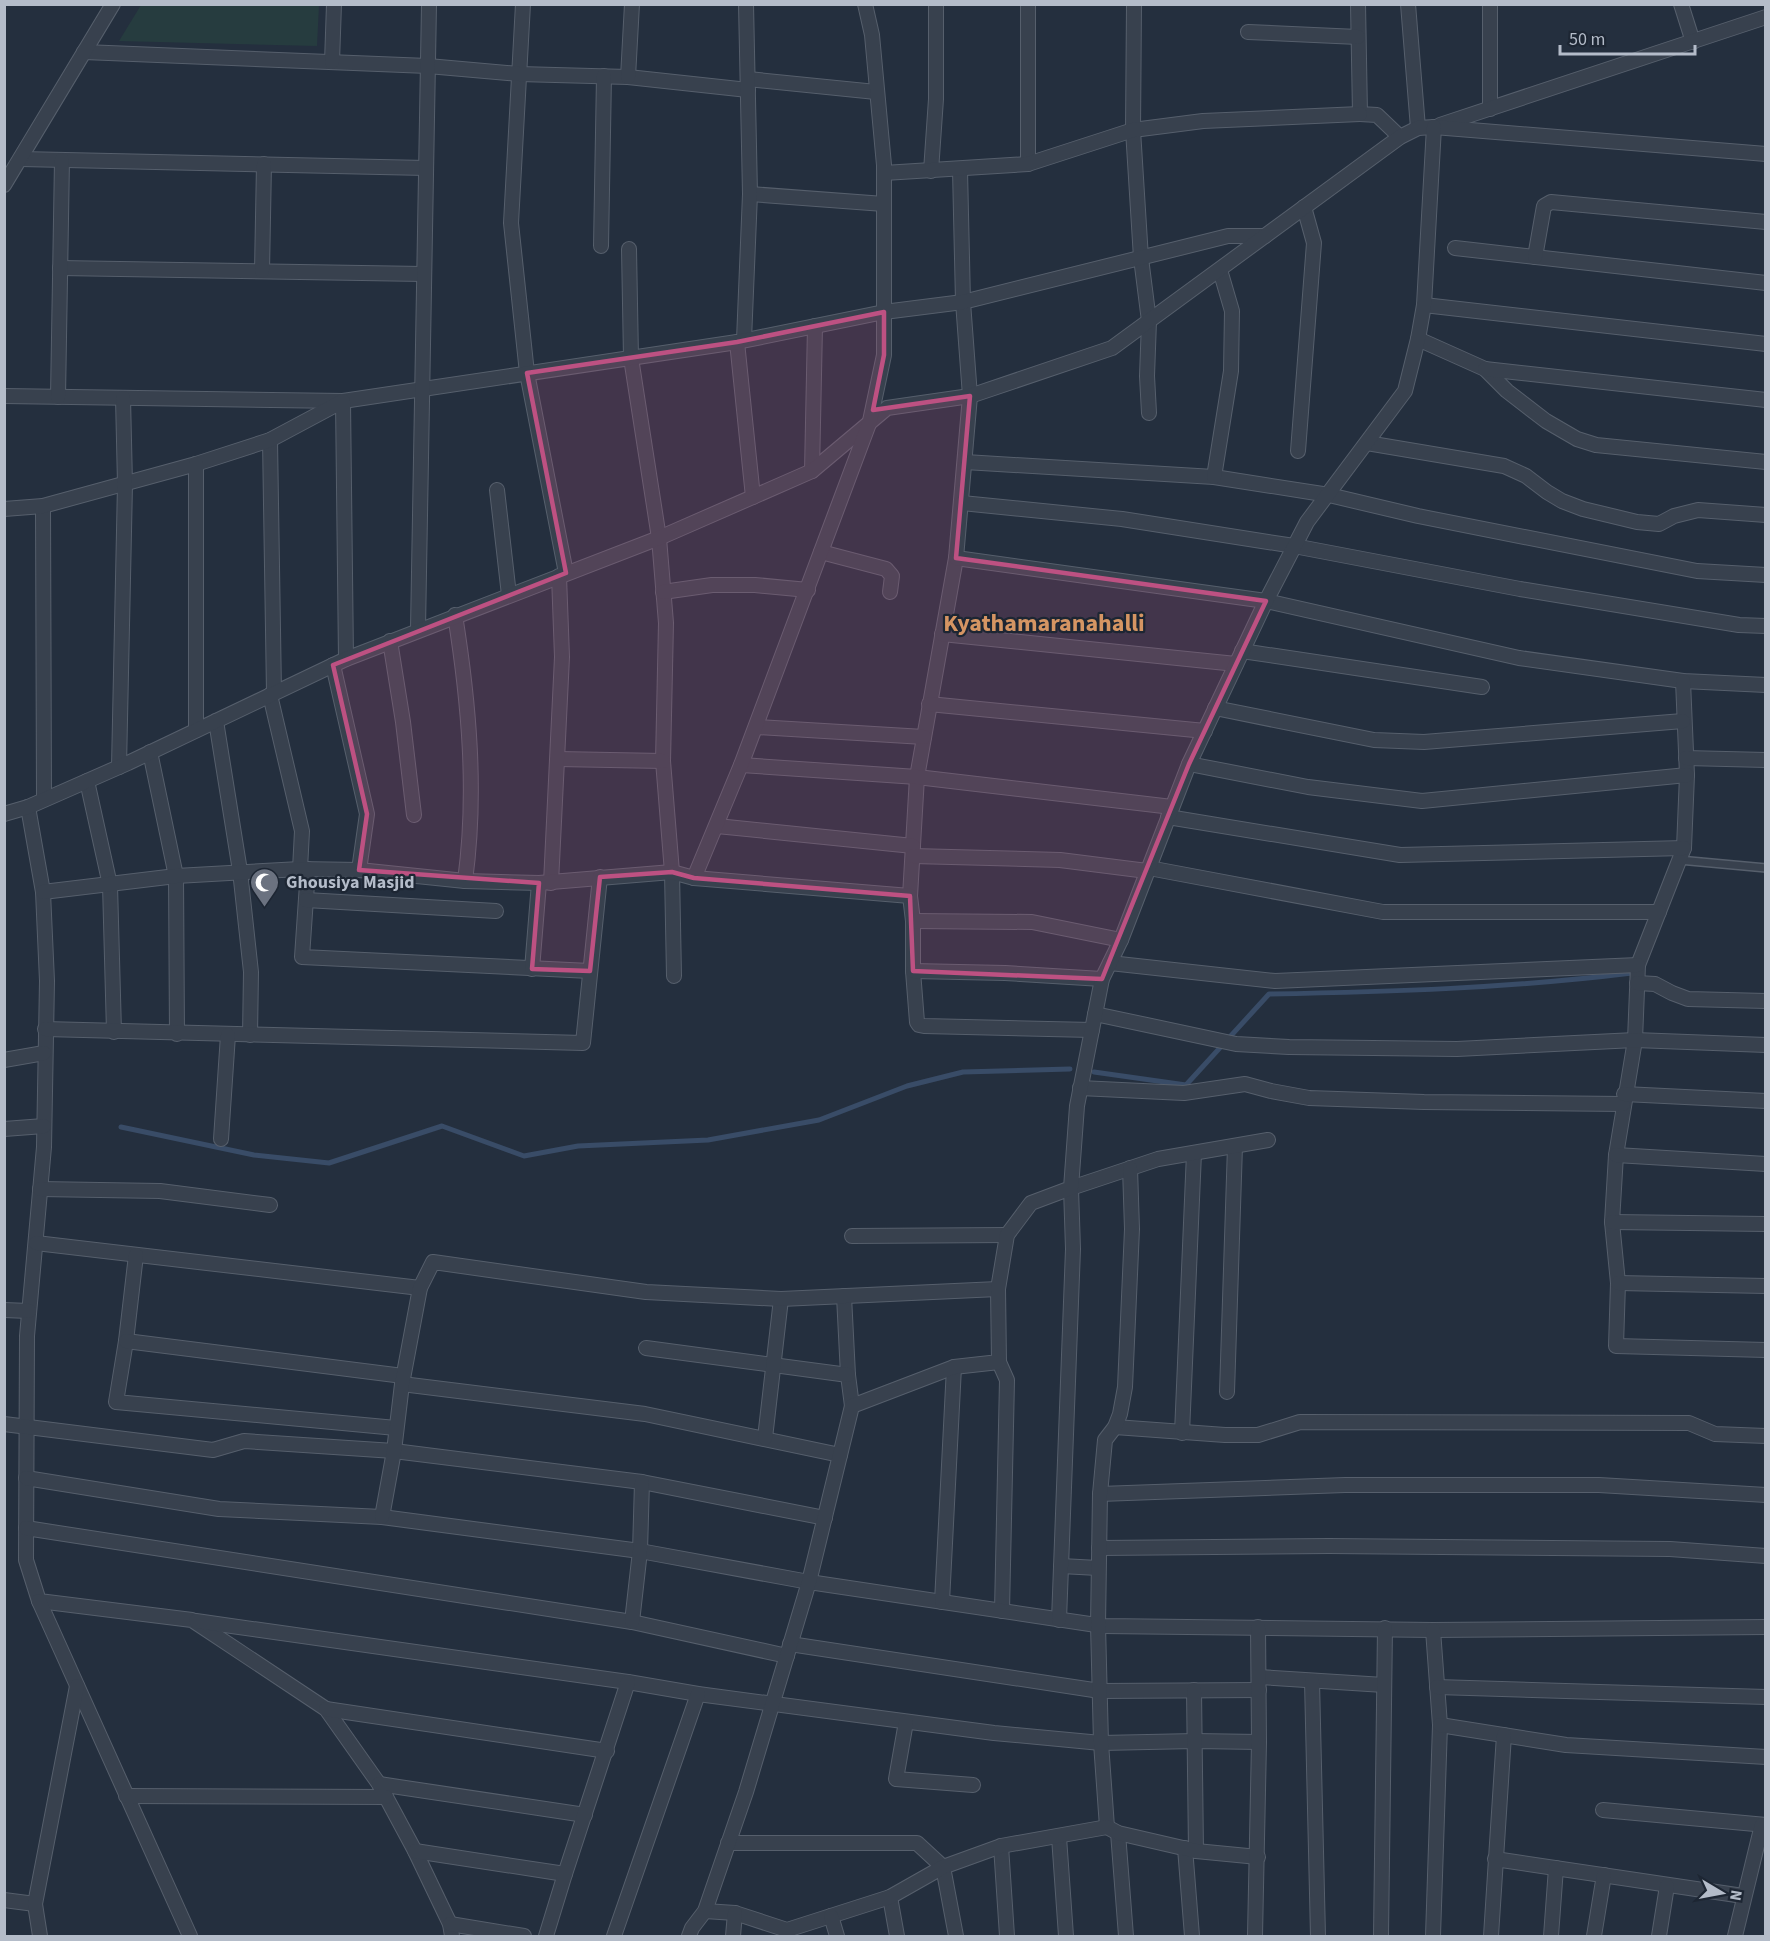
<svg xmlns="http://www.w3.org/2000/svg" width="1770" height="1941" viewBox="0 0 1770 1941" font-family="'Source Sans 3',sans-serif">
  <rect width="100%" height="100%" fill="#242f3e"/>
  <path fill="#263c3f" d="M141 5H319L317 46 119 41Z"/>
  <g fill="none" stroke-linecap="round" stroke-linejoin="round">
    <g stroke="#394c67" stroke-width="5">
      <path d="M1094 1072 1186 1085 1269 994C1390 992 1511 988 1632 973"/>
      <path d="M121 1127 254 1155 329 1163 442 1126 524 1156 578 1146 708 1140 819 1120 907 1086 963 1072 1070 1069"/>
    </g>
    <defs>
      <path id="service" d="M1679 860 1766 868"/>
      <g id="minor">
        <path d="M523 4 511 223 527 373 566 573"/>
        <path d="M1134 4 1133 130 1141 258 1149 321 1147 376 1149 413"/>
        <path d="M1358 4 1360 114 1377 115 1400 137"/>
        <path d="M1408 4 1418 128"/>
        <path d="M1681 4 1693 42"/>
        <path d="M1248 32 1358 37"/>
        <path d="M84 52 428 66 519 74 628 77 748 90"/>
        <path d="M332 62 334 4"/>
        <path d="M628 77 632 4"/>
        <path d="M748 79 876 92"/>
        <path d="M1490 109V4"/>
        <path d="M1440 125 1766 17"/>
        <path d="M21 159 426 168"/>
        <path d="M1028 164V4"/>
        <path d="M960 170 963 302 970 396 956 558 917 777 910 896 913 921V971L917 1022 919 1025 924 1026 1092 1030"/>
        <path d="M931 171 936 99V4"/>
        <path d="M884 173 1028 164 1133 130 1203 121 1360 114"/>
        <path d="M4 185 113 4"/>
        <path d="M750 194 884 204"/>
        <path d="M601 246 604 76"/>
        <path d="M1455 248 1766 283"/>
        <path d="M629 249 631 358 659 538 666 623 663 761 672 872 674 976"/>
        <path d="M1535 257 1544 206 1551 202 1766 222"/>
        <path d="M60 268 423 274"/>
        <path d="M262 271 264 164"/>
        <path d="M1424 305 1766 344"/>
        <path d="M1418 339 1485 369 1507 391 1546 421 1577 439 1596 445 1766 462"/>
        <path d="M744 340 750 194 746 4"/>
        <path d="M737 342 753 497"/>
        <path d="M1485 369 1766 400"/>
        <path d="M4 396 343 401 737 342 884 312 963 302 1228 236H1265"/>
        <path d="M58 397 62 160"/>
        <path d="M270 440 274 693"/>
        <path d="M1367 443 1504 466 1526 476 1547 492 1562 501 1583 509 1637 522 1659 524 1674 516 1698 510 1766 515"/>
        <path d="M1298 451 1314 243 1304 207"/>
        <path d="M965 462 1214 477 1329 495 1418 516 1697 571 1766 575"/>
        <path d="M812 471 815 326"/>
        <path d="M1214 477 1231 371 1232 311 1220 270"/>
        <path d="M497 490 509 595"/>
        <path d="M962 503 1122 519 1294 546 1520 589 1739 625 1766 626"/>
        <path d="M43 506 44 799"/>
        <path d="M4 509 43 506 196 464 270 440 343 401 346 659"/>
        <path d="M821 552 886 569 892 576 890 592"/>
        <path d="M956 558 1266 601 1519 658 1683 681 1766 685"/>
        <path d="M663 592 712 585H755L808 590"/>
        <path d="M455 615C469 703 477 793 465 881"/>
        <path d="M418 629 429 4"/>
        <path d="M942 634 1236 664"/>
        <path d="M390 641 403 722 414 815"/>
        <path d="M1242 651 1482 687"/>
        <path d="M333 665 367 814 359 870"/>
        <path d="M1683 681 1687 775 1684 848 1638 965 1635 1040 1616 1155 1612 1222 1618 1283 1616 1346 1766 1350"/>
        <path d="M270 695 302 831 300 869"/>
        <path d="M929 704 1205 731"/>
        <path d="M1215 708 1374 740 1424 742 1683 721"/>
        <path d="M216 721 240 871 251 972 250 1035"/>
        <path d="M756 727 924 737"/>
        <path d="M196 730V464"/>
        <path d="M150 752 176 876 177 1034"/>
        <path d="M1686 758 1766 760"/>
        <path d="M558 759 663 761"/>
        <path d="M1189 764 1308 787 1422 801 1687 775"/>
        <path d="M741 765 917 777 1172 807"/>
        <path d="M119 767 125 484 123 398"/>
        <path d="M87 781 110 885 114 1032"/>
        <path d="M28 807 43 892 47 981 44 1147 27 1336 26 1560 39 1601 192 1620 326 1709 379 1784 415 1851 450 1924 452 1936"/>
        <path d="M4 814 28 807 128 763 346 659 659 538 812 471 887 408 970 396 1112 348 1400 137 1418 128 1434 127 1766 154"/>
        <path d="M1168 817 1400 855 1684 848"/>
        <path d="M717 826 913 846"/>
        <path d="M913 856 1060 860 1147 871"/>
        <path d="M1149 868 1383 912H1659"/>
        <path d="M308 869 302 957 590 971"/>
        <path d="M694 878 741 765 870 421 884 355V165L872 35 865 4"/>
        <path d="M551 883 562 657 559 576"/>
        <path d="M43 892 176 876 300 869 359 870 465 881 539 883 672 872 694 878 910 896"/>
        <path d="M306 900 496 911"/>
        <path d="M913 921 1032 922 1121 940"/>
        <path d="M1110 963 1275 981 1638 965"/>
        <path d="M532 969 539 883"/>
        <path d="M913 971 1005 973 1102 979"/>
        <path d="M1637 983 1655 984 1672 993 1688 999 1766 1001"/>
        <path d="M1095 1014 1236 1044 1289 1047 1457 1049 1635 1040 1766 1045"/>
        <path d="M45 1029 583 1043 600 877"/>
        <path d="M4 1060 44 1053"/>
        <path d="M1080 1088 1184 1093 1245 1084 1271 1091 1309 1098 1424 1102 1623 1104"/>
        <path d="M1624 1094 1766 1101"/>
        <path d="M4 1129 44 1126"/>
        <path d="M221 1139 228 1035"/>
        <path d="M1616 1155 1766 1164"/>
        <path d="M40 1189 160 1191 270 1205"/>
        <path d="M1612 1222 1766 1224"/>
        <path d="M852 1236 1007 1235"/>
        <path d="M36 1243 420 1288"/>
        <path d="M136 1255 126 1341 116 1402 396 1428"/>
        <path d="M1618 1283 1766 1286"/>
        <path d="M844 1296 848 1375 852 1406"/>
        <path d="M4 1310 29 1311"/>
        <path d="M126 1341 403 1376"/>
        <path d="M646 1348 848 1375"/>
        <path d="M999 1362 1007 1380 1002 1611"/>
        <path d="M402 1384 645 1414 840 1455"/>
        <path d="M1227 1392 1235 1146"/>
        <path d="M4 1424 213 1450 244 1441 394 1451 642 1482 825 1518"/>
        <path d="M1115 1427 1225 1435H1258L1300 1422 1689 1423 1715 1434 1766 1436"/>
        <path d="M1182 1433 1194 1153"/>
        <path d="M765 1438 781 1299"/>
        <path d="M26 1478 219 1509 382 1517 640 1551 809 1582 1103 1626 1433 1630 1766 1627"/>
        <path d="M1100 1494 1345 1485H1599L1766 1495"/>
        <path d="M382 1517 394 1451 402 1384 420 1288 433 1262 646 1292 781 1299 998 1289"/>
        <path d="M26 1528 632 1622 787 1656"/>
        <path d="M1099 1548 1329 1546 1670 1549 1766 1556"/>
        <path d="M1061 1566 1098 1568"/>
        <path d="M39 1601 190 1936"/>
        <path d="M942 1602 954 1367"/>
        <path d="M1059 1620 1073 1249 1071 1188 1158 1159 1268 1140"/>
        <path d="M196 1621 628 1682 698 1694 994 1733 1101 1743 1195 1741 1259 1742"/>
        <path d="M632 1622 640 1551 642 1482"/>
        <path d="M1433 1630 1440 1725 1433 1936"/>
        <path d="M790 1644 1100 1691 1259 1690"/>
        <path d="M1259 1677 1384 1685"/>
        <path d="M1312 1681 1318 1936"/>
        <path d="M1437 1687 1766 1697"/>
        <path d="M1194 1690 1196 1851"/>
        <path d="M326 1709 607 1751"/>
        <path d="M906 1722 896 1779 973 1785"/>
        <path d="M1440 1725 1566 1745 1766 1757"/>
        <path d="M379 1784 585 1815"/>
        <path d="M126 1796 386 1797"/>
        <path d="M1603 1810 1766 1825"/>
        <path d="M1107 1827 1101 1743 1098 1625 1100 1494 1105 1440 1115 1427 1120 1414 1125 1387 1132 1229 1130 1168"/>
        <path d="M1118 1833 1126 1936"/>
        <path d="M1059 1837 1066 1936"/>
        <path d="M728 1843H917L943 1867 956 1936"/>
        <path d="M1001 1846 1007 1936"/>
        <path d="M1185 1848 1192 1936"/>
        <path d="M415 1851 565 1874"/>
        <path d="M1495 1859 1743 1896"/>
        <path d="M890 1897 897 1936"/>
        <path d="M4 1900 35 1904"/>
        <path d="M705 1911 735 1913 787 1930 890 1897 943 1867 1001 1846 1107 1827 1118 1833 1196 1851 1258 1857"/>
        <path d="M831 1916 837 1936"/>
        <path d="M450 1924 524 1936"/>
        <path d="M40 1936 35 1904 77 1686"/>
        <path d="M546 1936 565 1874 628 1682"/>
        <path d="M614 1936 698 1694"/>
        <path d="M689 1936 692 1928 705 1911 746 1792 809 1582 852 1406 954 1367 999 1362 998 1289 1007 1235 1031 1203 1071 1188 1077 1106 1102 979 1121 940 1189 764 1266 601 1307 522 1405 391 1418 339 1424 305 1434 127"/>
        <path d="M733 1936 735 1913"/>
        <path d="M1255 1936 1259 1742 1258 1627"/>
        <path d="M1381 1936 1385 1628"/>
        <path d="M1491 1936 1504 1735"/>
        <path d="M1551 1936 1556 1868"/>
        <path d="M1594 1936 1604 1875"/>
        <path d="M1659 1936 1667 1886"/>
        <path d="M1735 1936 1762 1825"/>
      </g>
    </defs>
    <use href="#service" stroke="#565f6c" stroke-width="10"/>
    <use href="#minor" stroke="#565f6c" stroke-width="16"/>
    <use href="#service" stroke="#38414e" stroke-width="7"/>
    <use href="#minor" stroke="#38414e" stroke-width="14"/>
  </g>
  <path fill="#bd5182" fill-opacity="0.2" stroke="#bd5182" stroke-width="4.5" stroke-linejoin="round" d="M884 312V355L873 410 970 396 956 558 1266 601 1189 764 1102 979 913 971 910 896 694 878 672 872 600 877 590 971 532 969 539 883 359 870 367 814 333 665 566 573 527 373 737 342Z"/>
  <defs>
    <symbol id="mosque-pin" viewBox="-11 -11 22 30"><path d="M0 17L-7.5 6A9.5 9.5 0 1 1 7.5 6Z" fill="#6b7280" stroke="#1d2633"/><path d="M3.5-4.9A6 6 0 1 0 3.5 4.9A5 5 0 1 1 3.5-4.9Z" fill="#fff"/></symbol>
  </defs>
  <g fill-rule="evenodd">
    <use href="#mosque-pin" x="248" y="866" width="33" height="45"/>
  </g>
  <g text-anchor="middle" stroke-width="4.5" stroke-linejoin="round" paint-order="stroke">
    <g font-size="18" font-weight="bold" fill="#b4bcc9" stroke="#1d2633" text-anchor="start">
      <text x="286" y="888">Ghousiya Masjid</text>
    </g>
    <g font-size="24" font-weight="bold" fill="#d59563" stroke="#1d2633">
      <text x="1044" y="631">Kyathamaranahalli</text>
    </g>
  </g>
  <rect width="1770" height="1941" fill="none" stroke="#b4bcc9" stroke-width="12"/>
  <g transform="translate(1722 1893) rotate(100)" stroke="#1d2633" stroke-width="4.5" paint-order="stroke">
  <path d="M0-4.5L10 22L0 15L-10 22Z" fill="#b4bcc9"/>
  <text y="-9" font-size="16" font-weight="bold" text-anchor="middle" fill="#b4bcc9">N</text>
  </g>
  <path d="M1560 45v9h135v-9" fill="none" stroke="#b4bcc9" stroke-width="3"/>
  <text x="1569" y="45" font-size="18" fill="#b4bcc9" stroke="#1d2633" stroke-width="4.5" paint-order="stroke">50 m</text>
</svg>
